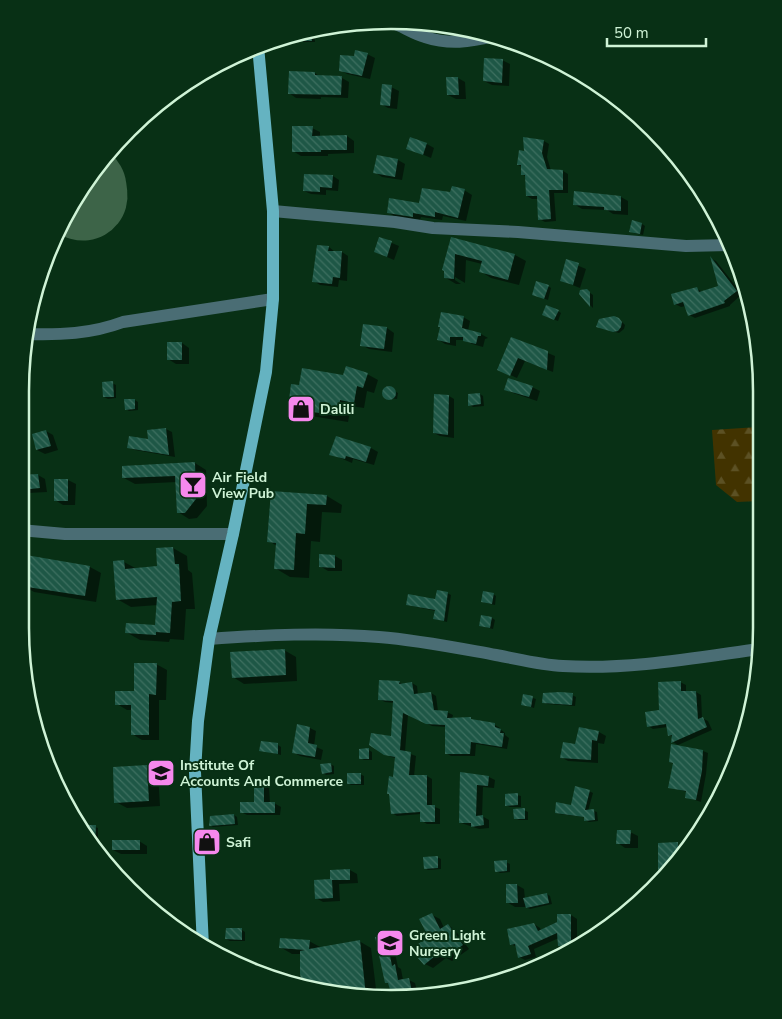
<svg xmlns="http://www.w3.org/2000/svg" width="782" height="1019" viewBox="0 0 782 1019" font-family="'Nunito Sans',sans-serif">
  <defs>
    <pattern id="forest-firs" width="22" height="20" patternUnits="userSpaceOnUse" patternTransform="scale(1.25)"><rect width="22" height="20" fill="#423300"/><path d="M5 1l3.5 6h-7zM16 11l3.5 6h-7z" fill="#5c5124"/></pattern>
    <pattern id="building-back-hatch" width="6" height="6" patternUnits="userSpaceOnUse" patternTransform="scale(1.25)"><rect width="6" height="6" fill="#1e5746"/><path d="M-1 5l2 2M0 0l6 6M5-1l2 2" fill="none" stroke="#3e7060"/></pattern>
  </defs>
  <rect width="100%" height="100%" fill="#083015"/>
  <path fill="url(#forest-firs)" d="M758 427 759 501 737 502 716 485 712 430Z"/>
  <g fill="#0007">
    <path d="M314 29 315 42H304L301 40 302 32Z"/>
    <path d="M367 54 375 58 370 79 347 74 340 70 355 57Z"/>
    <path d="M502 60 510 64 509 86 492 85 484 81Z"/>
    <path d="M315 73 319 76 342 78 349 82 348 98 321 97V99L296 98 289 93Z"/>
    <path d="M458 78 465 82 466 99H456L448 95Z"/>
    <path d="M391 87 399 91 397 109 388 108 381 104Z"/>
    <path d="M312 128 320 132V137L347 136 354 141V153L328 154V156H301L293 151Z"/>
    <path d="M544 141 549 144 547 157 551 171H563L568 174V193H554L556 221 545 222 539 219 538 199H532L527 196 526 177 522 174V167L518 165 526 153Z"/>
    <path d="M427 144 434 148 431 158 407 148Z"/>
    <path d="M398 160 405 164 402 180 382 177 375 172Z"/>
    <path d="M333 176 339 180 338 191 326 190V195L311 194 304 191Z"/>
    <path d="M464 190 472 195 466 221 443 216 442 220 421 217 420 220 395 217 388 212Z"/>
    <path d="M575 193 621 197 628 201V215L613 214 607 210 582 209 574 204Z"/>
    <path d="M642 224 645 226 643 235 634 233Z"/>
    <path d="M380 238 399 246 394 260 375 252Z"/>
    <path d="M452 239 515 255 526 261 519 285 491 278 480 271 482 264 466 260 465 283 455 277V280L461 284H456L446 278Z"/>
    <path d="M329 247 335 252H342L348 256 347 281 339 280 338 287 320 285 314 281Z"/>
    <path d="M712 259 716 261 742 294 730 305V306L695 318 689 315 686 306 681 307 675 304 697 289 703 292 720 286Z"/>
    <path d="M567 261 586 269 580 288 562 281Z"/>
    <path d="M548 286 551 288 548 300 537 296Z"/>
    <path d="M586 290 593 295V308L582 297 581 291Z"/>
    <path d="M558 311 561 313 558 321 547 317Z"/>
    <path d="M463 317 470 321 468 331 481 334 488 338 485 339 483 347 472 344 465 340H456V346L445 344 439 340Z"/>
    <path d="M619 319 625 325 624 329 619 333 600 328Z"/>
    <path d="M364 325 387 328 394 333 392 352 369 349 362 345Z"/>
    <path d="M512 338 555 356 553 372 525 361 517 378 506 373Z"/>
    <path d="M182 343 189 348V364H176L168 359Z"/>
    <path d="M367 374 378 380 374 393 367 391 364 408 351 406 348 422 299 414 289 408 300 387 344 376Z"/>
    <path d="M112 383 116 385V398L108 399 104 397Z"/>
    <path d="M532 387 540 391 537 401 513 393 506 389Z"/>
    <path d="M389 388 398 393 397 399 387 398 384 394 386 389Z"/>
    <path d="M480 394 483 396 484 406 473 407 470 405Z"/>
    <path d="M449 396 454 399V438L440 436 434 433Z"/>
    <path d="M135 400 138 402V410L129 411 126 409Z"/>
    <path d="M166 429 172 432 175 457 135 450 128 447 149 441Z"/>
    <path d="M46 431 53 435 58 450 45 454 37 450Z"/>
    <path d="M371 448 378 452 374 465 353 459 352 463 331 454Z"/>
    <path d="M195 463 206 470 207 506 197 518 189 519 178 512 177 482 135 484 124 478Z"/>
    <path d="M38 475 45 479 47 492 28 493 21 489Z"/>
    <path d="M56 480H68L76 484 75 505H63L55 500Z"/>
    <path d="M272 493 327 496 342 505 341 513 322 512 320 542 311 541 309 578 290 577 275 568 277 546 269 541Z"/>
    <path d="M173 548 187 556 188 570 192 573 195 609H186L184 640 170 639 169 642 140 640 126 632 156 626 158 605 131 607 117 599 124 562 137 569 159 568Z"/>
    <path d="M335 556 342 560V571H328L320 566Z"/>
    <path d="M90 567 101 573 96 602 34 592 22 585Z"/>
    <path d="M447 593 451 595 447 622 435 619 436 611 407 605 436 601Z"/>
    <path d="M493 594 496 596 495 605 482 602Z"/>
    <path d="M492 618 495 620 493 629 481 626Z"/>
    <path d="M284 650 296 657 297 681 244 684 233 677Z"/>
    <path d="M156 664 167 670 166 700H159V740H142L132 734V710H127L117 704 135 693Z"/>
    <path d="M399 682 404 685 412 683 417 686 418 695 431 693 436 696 438 711 447 712 453 715 452 719H470L475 721 495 725 500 728V729L505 733V735L509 738 507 749 476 744 475 756H451L446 753V727L432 726 408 715 405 752 416 756 414 776H427L432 779V806L440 809V824H427L422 821 421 814 397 816 392 813 396 758 391 757 371 745 392 738 395 703 385 702 379 699Z"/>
    <path d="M680 682 686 685V693L696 692 701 695 702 718 708 721 712 730 678 745 673 742V737L669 735 668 727 653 729 648 726Z"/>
    <path d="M572 695 576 697 575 706 547 704 544 702Z"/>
    <path d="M533 698 536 699 534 708 522 704Z"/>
    <path d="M298 726 310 728 316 731 314 746 323 750 321 760 300 756 293 752Z"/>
    <path d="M580 729 599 732 606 736 604 744 598 743V763L568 761 561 757 576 745Z"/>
    <path d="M278 745 281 747V755L261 750Z"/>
    <path d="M369 750 372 752V760H364L361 758Z"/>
    <path d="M703 751 708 753 706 774 701 802 686 797 687 792 670 787 674 764 670 762Z"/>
    <path d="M330 764 334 766V774L326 775 323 773Z"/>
    <path d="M147 767 158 773 160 806 127 808 116 802Z"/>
    <path d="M360 774 364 776V785H351L348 783Z"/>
    <path d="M461 774 489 777 495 780 494 788 483 787 482 816 489 820V828L479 829 461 823Z"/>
    <path d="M263 783 269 787 270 803H274L281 807 280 815H247L241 812 255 803Z"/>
    <path d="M589 791 593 793 588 811H594L597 812 598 821 589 822 585 820V817L559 814 556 812 572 806Z"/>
    <path d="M517 795 521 796V807H510L506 805Z"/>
    <path d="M524 810 528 812V820H519L515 818Z"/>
    <path d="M234 815 237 817 238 825 213 827 210 825 211 817Z"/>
    <path d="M95 827 98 828V838H89Z"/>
    <path d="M630 832 638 836V848H625L618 843Z"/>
    <path d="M139 841 147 846V854H121L113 850Z"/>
    <path d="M659 844H677L685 848V852L660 882Z"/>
    <path d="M437 857 441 859V869L428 870 425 868Z"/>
    <path d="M506 862 510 864V872L500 873 497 871Z"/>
    <path d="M350 870 357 874 358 883 339 884 340 901 323 902 316 898 331 880Z"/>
    <path d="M517 885 524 889 525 899 547 894 550 896 552 904 530 909 526 907H515L507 902Z"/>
    <path d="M432 915 440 919 444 928 448 925 455 930 469 949 452 961 446 958 433 968 425 964 413 950 429 936Z"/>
    <path d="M571 915 577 919V946L572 949H565L559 945V938L534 949 536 957 525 960 519 957 517 947 511 944 534 924 540 928 541 930Z"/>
    <path d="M227 929 242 930 245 932V941H230L226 939Z"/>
    <path d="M386 936 392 940 398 967 401 969 403 980H409L415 983 418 995 394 999 390 985 386 982Z"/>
    <path d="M309 941 322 948 359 941 371 948 377 997 294 986H303L301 954H292L280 947Z"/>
  </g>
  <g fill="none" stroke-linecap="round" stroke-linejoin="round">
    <path stroke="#3d6448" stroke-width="89" d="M82 188 83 196"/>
  </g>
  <g fill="url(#building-back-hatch)">
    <path d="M312 29V41L282 40V38Z"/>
    <path d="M355 50 368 53 362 76 339 71 340 55 354 56Z"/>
    <path d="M484 58 503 59 502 83 483 81Z"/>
    <path d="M289 71 315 72V75L342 76 341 95 288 94Z"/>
    <path d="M446 77H458L459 95H447Z"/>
    <path d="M382 84 392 85 390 106 380 105Z"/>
    <path d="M292 126H313L312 136 347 135V150H321V152H292Z"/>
    <path d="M410 137 427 143 423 155 406 149Z"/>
    <path d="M523 137 544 140 542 153 547 169 563 170V190H549L551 219 538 220 537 196H526L525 175H521V165H517L519 150 524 151Z"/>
    <path d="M377 155 398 159 395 177 373 173Z"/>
    <path d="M304 174 333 175 332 188 320 187V192L303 191Z"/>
    <path d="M452 186 465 189 458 218 435 212V217L413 213V217L387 213 389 198 419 203 422 188 450 192Z"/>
    <path d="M574 191 621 196V211L604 210V207L573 205Z"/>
    <path d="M632 220 642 223 640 234 629 232Z"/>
    <path d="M379 237 392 241 387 257 374 252Z"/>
    <path d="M451 237 515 254 508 280 479 272 482 261 455 254 454 279 444 278V271L442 270Z"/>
    <path d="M317 245 329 246 328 251H342L340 278 333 277 332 284 312 282Z"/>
    <path d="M710 256 737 291 724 301 725 303 688 316 683 302 674 305 671 294 697 287 699 292 718 286Z"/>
    <path d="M566 259 579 263 573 285 560 281Z"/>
    <path d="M536 281 549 285 544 299 532 295Z"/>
    <path d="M587 289 590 292V307L579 294 580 290Z"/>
    <path d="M546 305 559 310 554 320 542 315Z"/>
    <path d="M441 312 464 316 462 328 481 333V336H478L476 344 463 341V337H450V343L437 340 440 327H438Z"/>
    <path d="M614 316 619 318 622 322 621 327 618 331 613 332 596 327 599 319Z"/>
    <path d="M363 324 387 327 384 349 360 346Z"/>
    <path d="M511 337 548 351 547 370 518 358 510 376 497 370Z"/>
    <rect x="167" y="342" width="15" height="18"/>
    <path d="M346 366 368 373 363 388 357 386 354 403 340 400 338 416 288 408 291 384 299 385 302 368 343 375Z"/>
    <path d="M508 378 533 386 529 397 504 390Z"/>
    <path d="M113 381 114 397H103L102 382Z"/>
    <circle cx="389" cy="393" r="7"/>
    <path d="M480 393 481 404 468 406V394Z"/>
    <path d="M434 394 449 395 448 435 433 433Z"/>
    <path d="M124 399H135V409L125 410Z"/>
    <path d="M166 428 169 455 127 448 129 436 148 439 147 430Z"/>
    <path d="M46 430 51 446 36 450 32 434Z"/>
    <path d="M336 436 371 447 366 462 346 456 345 459 329 455Z"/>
    <path d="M195 462 196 499 185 513H177L175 476 122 478V466Z"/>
    <path d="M38 474 40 488 20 490V475Z"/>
    <rect x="54" y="479" width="14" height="22"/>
    <path d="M271 491 327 495 326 505 307 504 305 534 296 533 294 570 274 569 276 543 267 542Z"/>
    <path d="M173 547 175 564H179L181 601 172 602 170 633 156 632V635L125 633 126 623 155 625 157 597 116 600 113 561 124 560 125 569 157 566 156 548Z"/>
    <path d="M319 554 335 555V568L319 567Z"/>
    <path d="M26 555 90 566 85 596 21 586Z"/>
    <path d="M437 590 448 592 444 621 433 619 435 610 406 605 408 594 435 599Z"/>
    <path d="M483 591 494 593 492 604 481 602Z"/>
    <path d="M481 615 492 617 490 628 479 626Z"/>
    <path d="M285 649 286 675 232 678 230 652Z"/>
    <path d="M134 663H157L156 695 149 694V735H131V705H115V691H134Z"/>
    <path d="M379 680 400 681 399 684 412 682 414 694 431 692 434 710 448 711 447 718 471 717V719L495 723V727L501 729 500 733H504L502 747 471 742 470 754H445V725L426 724 403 713 400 750 411 752 409 775H427V805H435V822H420V812L391 814 389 794H387L389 776 393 777 395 757 384 755 369 745 371 733 391 736 393 701 378 700Z"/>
    <path d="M681 681V691H696L698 719 703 717 707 727 671 743 672 735 668 736 666 724 647 727 645 712 659 710 658 682Z"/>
    <path d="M560 692 573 693 572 705 542 703 543 693Z"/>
    <path d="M523 694 533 696 531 707 521 705Z"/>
    <path d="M297 724 310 727 308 743 317 745 315 757 292 753Z"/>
    <path d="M579 727 599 731 597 741 592 740 591 760 560 758 563 742 575 744Z"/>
    <path d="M261 741 278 743V754L259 751Z"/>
    <path d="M671 744 703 750 702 771 696 800 685 798 686 791 668 788 673 763 669 762Z"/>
    <path d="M369 748V759H359V749Z"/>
    <path d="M331 763 332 772 322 774 320 764Z"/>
    <path d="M147 765 149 801 114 803 113 767Z"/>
    <path d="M460 772 489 776 488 786 477 785 476 816 483 815 484 825 471 827V823H459Z"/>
    <rect x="347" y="773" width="14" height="11"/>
    <path d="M254 782H264V802H275V813H240V802H254Z"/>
    <path d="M575 786 590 790 585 810 594 809 595 820 584 821V817L555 813 556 802 571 805Z"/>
    <path d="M518 793V805L505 806V794Z"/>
    <path d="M525 808V819H514L513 809Z"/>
    <path d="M234 814 235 824 209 826 210 816Z"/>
    <path d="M78 825H96L95 846 90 840Z"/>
    <path d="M617 830H631L630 844H616Z"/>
    <rect x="112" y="840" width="28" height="10"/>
    <path d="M678 842V860L658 884V843Z"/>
    <path d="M438 856V868L424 869 423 857Z"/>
    <path d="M507 860V871L495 872 494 861Z"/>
    <path d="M350 869V880H332L333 898 315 899 314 880 330 879V870Z"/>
    <path d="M506 884H517L518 903H506Z"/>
    <path d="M547 893 549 903 526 908 523 898Z"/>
    <path d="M432 913 440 929 448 924 463 945 444 958 440 952 424 965 411 950 428 936 419 919Z"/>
    <path d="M557 914H571V946H558L557 933 528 946 531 954 518 958 515 944 510 945 507 929 534 923 538 931 557 922Z"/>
    <path d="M226 928H242V940L225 939Z"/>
    <path d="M386 935 392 966 395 964 398 980 409 978 413 995 393 999 388 983H385L375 937Z"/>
    <path d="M280 938 310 940 309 949 360 940 366 996 302 987 300 973V951L305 950 279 948Z"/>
  </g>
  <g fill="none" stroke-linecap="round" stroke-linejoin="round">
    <g stroke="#4a6d74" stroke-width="12">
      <path d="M386 21C400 24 411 33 425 37 449 45 470 42 494 36"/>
      <path d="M273 211 395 222 433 228 518 232 686 246 729 245"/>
      <path d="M26 334C60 335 91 334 123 322L273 299"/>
      <path d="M209 639C266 635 323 632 379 637 418 640 457 648 496 655 518 659 540 665 563 666 628 670 694 658 759 649"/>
    </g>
    <path stroke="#4a6d74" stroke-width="12" d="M20 530 65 534H233"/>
    <path stroke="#65b3c1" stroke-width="12" d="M203 947 195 772 198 721 209 639 233 534 266 372 273 299V211L258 46"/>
  </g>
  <defs>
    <symbol id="shop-square" viewBox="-11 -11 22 22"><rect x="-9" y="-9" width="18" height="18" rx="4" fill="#f688ed" stroke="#083015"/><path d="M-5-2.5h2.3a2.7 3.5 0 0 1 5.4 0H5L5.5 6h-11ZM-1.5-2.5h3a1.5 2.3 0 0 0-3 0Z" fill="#111"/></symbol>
    <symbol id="bar-square" viewBox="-11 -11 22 22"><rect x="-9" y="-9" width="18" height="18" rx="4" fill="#f688ed" stroke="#083015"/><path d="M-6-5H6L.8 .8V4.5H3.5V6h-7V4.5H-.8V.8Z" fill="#111"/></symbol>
    <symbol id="school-square" viewBox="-11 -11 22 22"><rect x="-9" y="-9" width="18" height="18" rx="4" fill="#f688ed" stroke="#083015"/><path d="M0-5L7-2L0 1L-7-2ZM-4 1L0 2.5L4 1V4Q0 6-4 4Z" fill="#111"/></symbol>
  </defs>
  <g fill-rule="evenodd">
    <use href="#shop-square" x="285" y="393" width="32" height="32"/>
    <use href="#bar-square" x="177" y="469" width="32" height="32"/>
    <use href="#school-square" x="145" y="757" width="32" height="32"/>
    <use href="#shop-square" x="191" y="826" width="32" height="32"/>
    <use href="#school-square" x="374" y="927" width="32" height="32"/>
  </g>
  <g text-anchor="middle" stroke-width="4" stroke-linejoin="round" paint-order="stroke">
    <g font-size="14" font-weight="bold" fill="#cff3d6" stroke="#083015" text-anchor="start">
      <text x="320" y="414">Dalili</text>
      <text x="212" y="482">Air Field<tspan x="212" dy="16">View Pub</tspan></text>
      <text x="180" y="770">Institute Of<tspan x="180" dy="16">Accounts And Commerce</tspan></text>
      <text x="226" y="847">Safi</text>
      <text x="409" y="940">Green Light<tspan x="409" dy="16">Nursery</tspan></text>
    </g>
  </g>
  <path d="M0 0H782V1019H0ZM391 29H391A362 362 0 0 1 753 391V628A362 362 0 0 1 391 990H391A362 362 0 0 1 29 628V391A362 362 0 0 1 391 29Z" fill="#083015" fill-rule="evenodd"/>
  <path fill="none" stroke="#cff3d6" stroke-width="2.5" d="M391 29H391A362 362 0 0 1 753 391V628A362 362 0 0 1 391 990H391A362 362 0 0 1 29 628V391A362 362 0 0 1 391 29Z"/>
  <path d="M607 38v8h99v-8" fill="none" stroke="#cff3d6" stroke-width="2.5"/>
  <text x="614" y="38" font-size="15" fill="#cff3d6" stroke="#083015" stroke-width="4" paint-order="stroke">50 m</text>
</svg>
